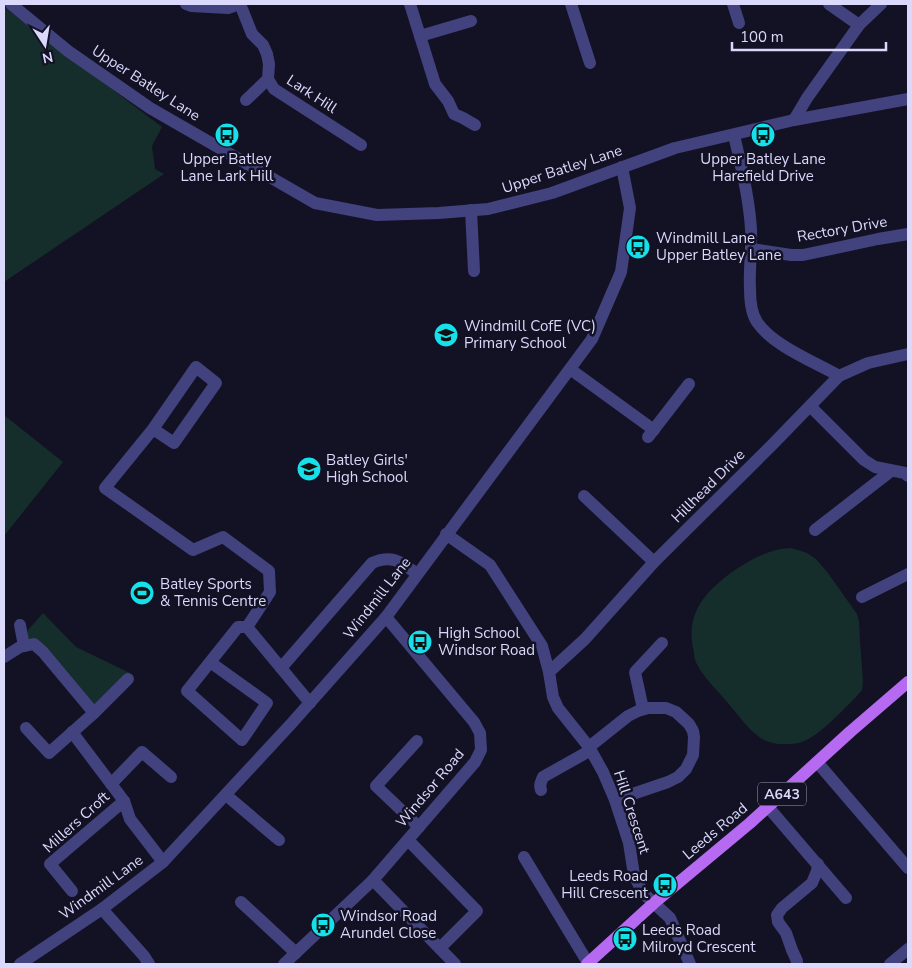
<svg xmlns="http://www.w3.org/2000/svg" width="912" height="968" viewBox="0 0 912 968" font-family="'Nunito Sans',sans-serif">
  <rect width="100%" height="100%" fill="#131124"/>
  <g fill="#152d2b">
    <path d="M4 7 162 127 152 146 155 169 164 174 4 282Z"/>
    <path d="M4 415 63 462 4 536Z"/>
    <path d="M791 548 798 550 807 553 816 559 828 573 857 614 859 621 860 641 863 681 862 690 857 696C844 709 818 737 802 742 789 746 768 745 758 736 746 727 737 713 727 702 717 690 700 674 695 660 694 656 694 652 693 648 686 613 705 592 732 572 749 560 768 549 791 548Z"/>
    <path d="M43 613 76 647 130 673 95 708 27 642 28 630Z"/>
  </g>
  <g fill="none" stroke-linecap="round" stroke-linejoin="round">
    <g stroke="#41427e" stroke-width="12">
      <path d="M11 4 68 51 150 108 315 203 377 215 439 213 488 209 552 193 675 148 794 120 908 99"/>
      <path d="M186 4 191 6 228 8 239 4"/>
      <path d="M240 4 252 34 263 45 267 54 269 64 268 79 274 89 361 145"/>
      <path d="M410 4 435 84 448 101 454 114 463 118 475 125"/>
      <path d="M571 4 590 63"/>
      <path d="M733 4 739 23"/>
      <path d="M829 4 859 25"/>
      <path d="M420 36 471 21"/>
      <path d="M246 100 268 79"/>
      <path d="M794 120 807 98 859 25 881 4"/>
      <path d="M734 135C741 166 749 197 751 229 752 249 749 269 750 289 750 301 751 313 757 322 773 346 815 362 839 376"/>
      <path d="M471 210 474 271"/>
      <path d="M752 249 791 255H803L878 239 908 234"/>
      <path d="M570 369 654 430"/>
      <path d="M810 406 864 460 875 467 905 473 908 476"/>
      <path d="M153 429 174 443 216 383 196 367 153 429 105 488 193 550 223 537 269 571 270 592 247 627"/>
      <path d="M648 437 689 384"/>
      <path d="M584 496 654 562"/>
      <path d="M815 530 891 471"/>
      <path d="M446 534 490 565 542 646 549 672 553 697 558 708 589 747 603 772 615 800 629 843 634 875 643 893 670 918 690 964"/>
      <path d="M862 597 908 574"/>
      <path d="M20 625 24 646"/>
      <path d="M4 657 20 647 34 644 43 652 94 713"/>
      <path d="M210 662 267 703 242 740 187 691 238 627H247L310 703"/>
      <path d="M281 668 372 563C392 554 401 562 417 574"/>
      <path d="M549 672 585 639 654 562 771 446 839 376 868 363 908 354"/>
      <path d="M643 709 635 672 662 643"/>
      <path d="M26 728 49 753 94 713 128 679"/>
      <path d="M72 732 124 801 130 819 163 862"/>
      <path d="M417 741 376 786 419 827"/>
      <path d="M589 747 628 716 638 711 648 708H666L676 712 689 724 693 731 694 737 693 755 686 769 678 777 668 782 615 800"/>
      <path d="M817 762 908 868"/>
      <path d="M111 784 142 752 171 777"/>
      <path d="M541 790C539 785 541 782 543 777L591 750"/>
      <path d="M226 795 279 840"/>
      <path d="M768 807 846 898"/>
      <path d="M408 840 477 911 440 948"/>
      <path d="M524 857 588 963"/>
      <path d="M373 880 455 964"/>
      <path d="M72 891 50 864 124 801"/>
      <path d="M241 902 296 953"/>
      <path d="M102 909 144 956 149 964"/>
      <path d="M20 964 102 909 163 862 291 724 386 617 592 339 621 272 630 208 622 167"/>
      <path d="M284 964 373 880 475 762 481 750 480 733 474 722 386 617"/>
      <path d="M797 964V961L792 950 786 933 778 922 777 915 782 908 812 883 817 871 818 864"/>
      <path d="M890 964 908 949"/>
    </g>
    <path stroke="#b669f1" stroke-width="12" d="M587 964 654 903 750 823 850 732 908 682"/>
  </g>
  <defs>
    <symbol id="bus-disc" viewBox="-11 -11 22 22"><circle r="9.5" fill="#16e0e9" stroke="#131124"/><path d="M-5-6H5V4H4V6H2V4H-2V6H-4V4H-5ZM-3.5-4V0h7V-4ZM-3.5 1.2v1.5H-2V1.2ZM2 1.2v1.5H3.5V1.2Z" fill="#111"/></symbol>
    <symbol id="school-disc" viewBox="-11 -11 22 22"><circle r="9.5" fill="#16e0e9" stroke="#131124"/><path d="M0-5L7-2L0 1L-7-2ZM-4 1L0 2.5L4 1V4Q0 6-4 4Z" fill="#111"/></symbol>
    <symbol id="stadium-disc" viewBox="-11 -11 22 22"><circle r="9.5" fill="#16e0e9" stroke="#131124"/><path d="M0-5a6.5 5 0 1 0 0 10a6.5 5 0 1 0 0-10ZM-3.5-1.8h7v3.6h-7Z" fill="#111"/></symbol>
  </defs>
  <g fill-rule="evenodd">
    <use href="#bus-disc" x="213" y="121" width="28" height="28"/>
    <use href="#bus-disc" x="749" y="121" width="28" height="28"/>
    <use href="#bus-disc" x="624" y="233" width="28" height="28"/>
    <use href="#school-disc" x="432" y="321" width="28" height="28"/>
    <use href="#school-disc" x="295" y="455" width="28" height="28"/>
    <use href="#stadium-disc" x="128" y="579" width="28" height="28"/>
    <use href="#bus-disc" x="406" y="628" width="28" height="28"/>
    <use href="#bus-disc" x="651" y="871" width="28" height="28"/>
    <use href="#bus-disc" x="309" y="911" width="28" height="28"/>
    <use href="#bus-disc" x="611" y="925" width="28" height="28"/>
  </g>
  <g text-anchor="middle" stroke-width="5" stroke-linejoin="round" paint-order="stroke">
    <rect fill="#131124" stroke="#9e9cba" stroke-width="1" x="758" y="782.5" width="48" height="23" rx="4"/>
    <g font-size="14" font-weight="bold" fill="#dad8fb">
      <text x="782" y="799">A643</text>
    </g>
    <g font-size="15" fill="#dad8fb" stroke="#131124">
      <text transform="translate(146 83) rotate(33)" y="5">Upper Batley Lane</text>
      <text transform="translate(312 94) rotate(33)" y="5">Lark Hill</text>
      <text transform="translate(562 169) rotate(-18)" y="5">Upper Batley Lane</text>
      <text transform="translate(842 229) rotate(-10)" y="5">Rectory Drive</text>
      <text transform="translate(708 486) rotate(-45)" y="5">Hillhead Drive</text>
      <text transform="translate(377 598) rotate(-52)" y="5">Windmill Lane</text>
      <text transform="translate(430 788) rotate(-50)" y="5">Windsor Road</text>
      <text transform="translate(632 812) rotate(72)" y="5">Hill Crescent</text>
      <text transform="translate(76 822) rotate(-42)" y="5">Millers Croft</text>
      <text transform="translate(715 831) rotate(-40)" y="5">Leeds Road</text>
      <text transform="translate(101 887) rotate(-36)" y="5">Windmill Lane</text>
    </g>
    <g font-size="15" fill="#dad8fb" stroke="#131124" text-anchor="start">
      <text x="227" y="164" text-anchor="middle">Upper Batley<tspan x="227" dy="17">Lane Lark Hill</tspan></text>
      <text x="763" y="164" text-anchor="middle">Upper Batley Lane<tspan x="763" dy="17">Harefield Drive</tspan></text>
      <text x="656" y="243">Windmill Lane<tspan x="656" dy="17">Upper Batley Lane</tspan></text>
      <text x="464" y="331">Windmill CofE (VC)<tspan x="464" dy="17">Primary School</tspan></text>
      <text x="326" y="465">Batley Girls'<tspan x="326" dy="17">High School</tspan></text>
      <text x="160" y="589">Batley Sports<tspan x="160" dy="17">&amp; Tennis Centre</tspan></text>
      <text x="438" y="638">High School<tspan x="438" dy="17">Windsor Road</tspan></text>
      <text x="648" y="881" text-anchor="end">Leeds Road<tspan x="648" dy="17">Hill Crescent</tspan></text>
      <text x="340" y="921">Windsor Road<tspan x="340" dy="17">Arundel Close</tspan></text>
      <text x="642" y="935">Leeds Road<tspan x="642" dy="17">Milroyd Crescent</tspan></text>
    </g>
  </g>
  <rect width="912" height="968" fill="none" stroke="#dad8fb" stroke-width="10"/>
  <g transform="translate(45 45) rotate(168)" stroke="#131124" stroke-width="4" paint-order="stroke">
  <path d="M0-4L9 19L0 12L-9 19Z" fill="#dad8fb"/>
  <text y="-8" font-size="14" font-weight="bold" text-anchor="middle" fill="#dad8fb">N</text>
  </g>
  <path d="M732 42v8h154v-8" fill="none" stroke="#dad8fb" stroke-width="2.5"/>
  <text x="740" y="42" font-size="15" fill="#dad8fb" stroke="#131124" stroke-width="4" paint-order="stroke">100 m</text>
</svg>
